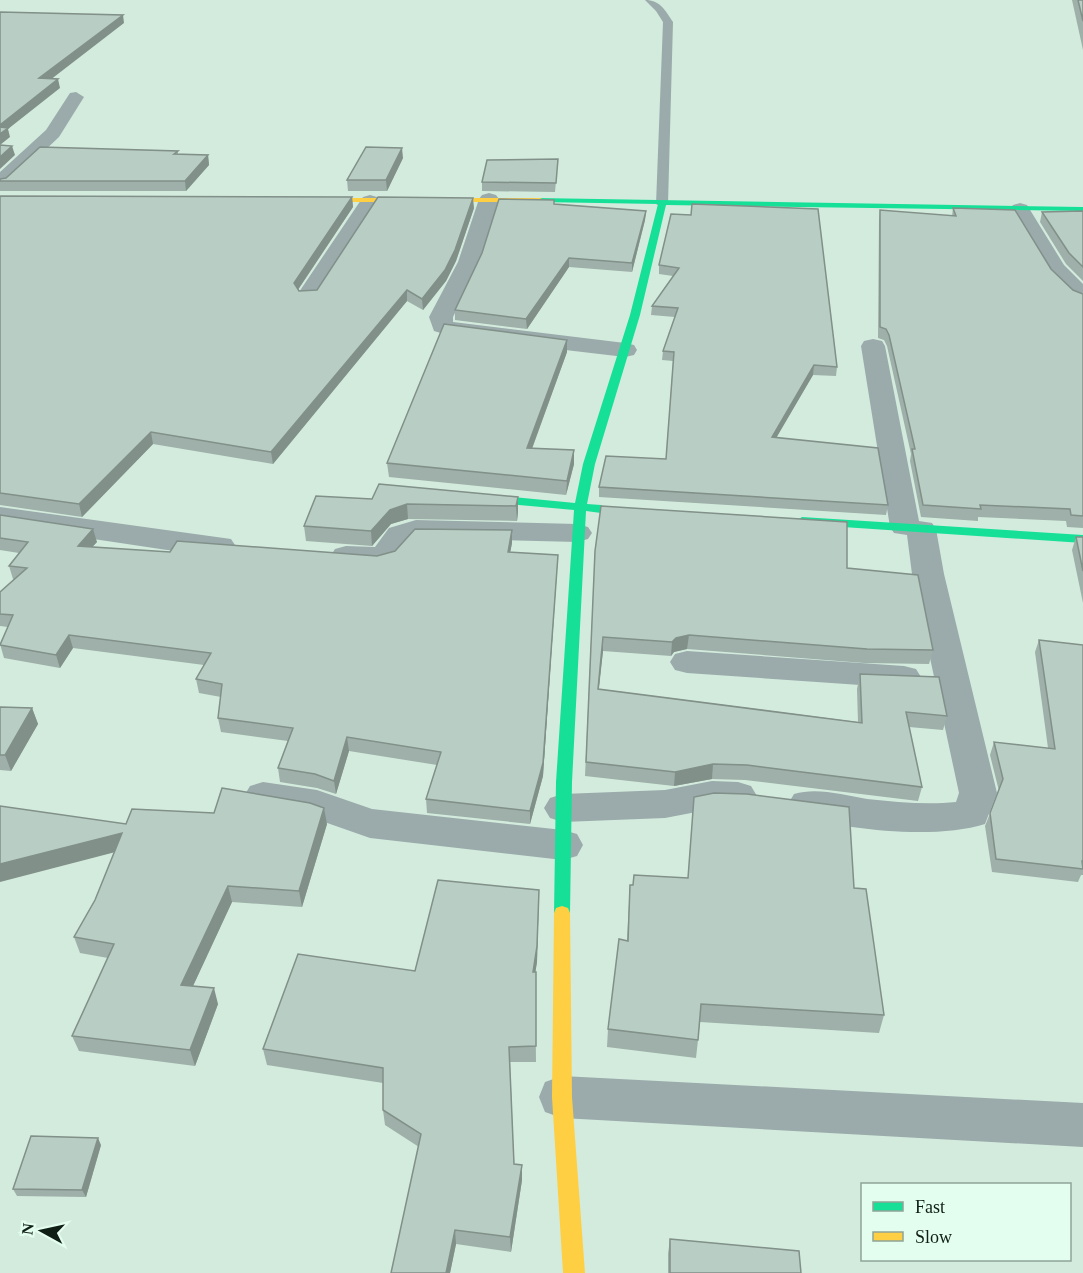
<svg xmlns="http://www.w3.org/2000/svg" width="1083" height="1273" viewBox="0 0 1083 1273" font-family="Georgia,serif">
  <rect width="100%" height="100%" fill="#d3ebdd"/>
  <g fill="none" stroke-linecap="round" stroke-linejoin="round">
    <path fill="#9babab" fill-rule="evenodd" d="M645 0C660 0 665 10 673 22L668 204 662 208 656 204 663 22 656 11Z"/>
    <g fill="#9babab" fill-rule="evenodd">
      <path d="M76 92 84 97 59 137 7 186 0 188V172L46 130 70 93Z"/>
      <path d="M489 193 496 195 499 199 480 262 453 317V322L625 343 634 345 637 350 634 355 625 357 454 337 434 331 429 317 458 262 479 199 482 195Z"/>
      <path d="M370 195 377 197 380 201 319 295 316 300H300L297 295 363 197Z"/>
      <path d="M1020 203 1027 205 1064 265 1083 284V304C1052 296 1025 236 1010 209L1013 205Z"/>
      <path d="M873 339 882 341 885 346 919 521 932 523 936 529 944 574 997 793 985 824C934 840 844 830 794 814L788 804 794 794C817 787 843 795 867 799 896 802 927 805 956 802L959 793 912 574 907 535 894 533 890 527 861 346 864 341Z"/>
      <path d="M0 507 231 539 235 545 231 551 220 554 167 550 0 525Z"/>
      <path d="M416 520 577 524 588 527 592 533 588 539 577 542 418 538 411 540 394 563C375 568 354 566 335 561L331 555 335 549 346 546 375 547 389 528Z"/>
      <path d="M687 651 904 666 916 669 921 677 916 685 904 688 687 673 675 670 670 662 675 654Z"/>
      <path d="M712 781 738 782 751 786 757 796 751 806 738 810 712 809 665 818 563 822 550 818 544 808 550 798 563 794 665 790Z"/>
      <path d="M263 782 317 790 372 809 563 830 577 834 583 845 577 856 563 860 370 838 313 818 250 806 244 796 250 786Z"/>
      <path d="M562 1076 1083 1103V1147L562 1118 545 1112 539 1097 545 1082Z"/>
    </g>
    <g fill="#16e098" fill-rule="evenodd">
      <path d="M537 198 1083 207V211L666 205 640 315 595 464 587 504 601 505 607 509 601 513 586 511 572 782 570 913 568 918 562 920 556 918 554 913 556 782 574 510 473 501 467 497 473 493 575 503 583 464 630 315 658 204 540 202 536 200Z"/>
      <path d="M802 517 1083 535V543L798 524 796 521Z"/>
    </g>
    <g fill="#ffcf43" fill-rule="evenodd">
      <path d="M305 198H540L544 200 540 202H308L304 200Z"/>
      <path d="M562 906 568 908 570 913 572 1097 585 1273H563L552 1097 554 913 556 908Z"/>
    </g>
  </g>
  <g fill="#9eb0a9">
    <path d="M1072 0H1083V50Z"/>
    <path d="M178 151V154L208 155 209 165 186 191H0V179Z"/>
    <path d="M403 158 387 191H348L347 180Z"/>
    <path d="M558 159 555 192 482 191V182Z"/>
    <path d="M0 196 352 197 353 207 298 290 299 291 317 290 474 208 456 261 446 281 423 310 407 301 273 464 153 444 82 517 0 505Z"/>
    <path d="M554 204 646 211 645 220 632 272 569 267 527 329 455 320V310Z"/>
    <path d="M953 208 1051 269 1073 290 1083 294V528L1067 527 1066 521 978 517V521L921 517 910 461 911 454 887 346 884 340 878 338 879 220 880 210 952 216Z"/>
    <path d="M1083 211V281L1066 264 1040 222 1042 212Z"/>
    <path d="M671 214 837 367 836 376 813 375 776 437 888 505 886 515 599 497V487L666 459 673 361 662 360 663 351 675 317 651 315 652 306 673 276 659 274V265Z"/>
    <path d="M567 352 532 449 574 464 566 495 389 477 387 463Z"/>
    <path d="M518 497V512L517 521 408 519 391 524 372 546 306 541 304 526 372 499Z"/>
    <path d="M0 515 97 542 92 547 170 552 377 556 512 530V543L510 552 558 555 543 776 530 824 427 813 426 799 437 765 349 751 336 794 317 788 280 782 278 768 288 741 221 732 218 718 221 697 199 693 196 679 204 665 73 648 60 668 4 658 0 644 8 627 0 626V592L14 579H13L9 566 19 553 0 550Z"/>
    <path d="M1076 537H1083V603L1072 550Z"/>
    <path d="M595 551 847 568 933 650 929 664 864 663 687 649 674 652 671 656 603 651 599 689 858 722 857 689 860 674 947 716 943 730 909 727 922 787 918 801 745 780 712 779 674 786 585 776Z"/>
    <path d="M1039 640 1083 645V875H1081L1078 882 992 872 985 826 999 791 990 755 994 742 1048 748 1035 652Z"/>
    <path d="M0 707 32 708 38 724 11 771 0 770Z"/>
    <path d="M694 797 854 888 884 1015 879 1033 700 1022 696 1058 607 1047 608 1029 627 940 630 885 688 878Z"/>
    <path d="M126 824H327L302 907 232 902 193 986 218 1004 195 1066 79 1051 72 1036 108 958 80 953 74 937 95 900Z"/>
    <path d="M539 890 537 962 535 972 536 1062H510L514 1164 522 1180 511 1252 456 1244 450 1273H391L419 1147 385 1125 383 1110V1083L267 1065 263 1049 415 971Z"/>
    <path d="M101 1145 86 1197 17 1196 13 1189Z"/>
    <path d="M670 1239 801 1273H668V1254Z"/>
  </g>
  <g fill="#819089">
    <path d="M123 15 124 23 41 87 39 78Z"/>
    <path d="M58 79 60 88 8 129 10 137 0 145V125Z"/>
    <path d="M12 146 15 155 0 169V157Z"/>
    <path d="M402 148 403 158 387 191 386 180Z"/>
    <path d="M208 155 209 165 186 191 185 181Z"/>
    <path d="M352 197 353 207 295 294 294 283Z"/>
    <path d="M473 198 474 208 456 261 446 281 423 310 422 299Z"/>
    <path d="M646 211 645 220 632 272V263Z"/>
    <path d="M569 258V267L527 329 526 319Z"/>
    <path d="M407 290V301L273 464 271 452Z"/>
    <path d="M567 340V352L527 462V448Z"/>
    <path d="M814 365 813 375 771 447 772 437Z"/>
    <path d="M151 432 153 444 82 517 79 504Z"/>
    <path d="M574 450V464L566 495 567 481Z"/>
    <path d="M518 497V512L517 521 516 506Z"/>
    <path d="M407 504 408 519 391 524 372 546 371 531 390 510Z"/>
    <path d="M93 529 97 542 82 558 78 546Z"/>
    <path d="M512 530V543L508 564V552Z"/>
    <path d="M558 555 543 776 530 824V811Z"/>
    <path d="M69 635 73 648 60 668 56 655Z"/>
    <path d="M689 635 687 649 674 652 671 656 672 642 676 638Z"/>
    <path d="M603 637V651L597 703 598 689Z"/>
    <path d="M32 708 38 724 11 771 5 755Z"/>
    <path d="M347 737 349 751 336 794 334 781Z"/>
    <path d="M713 764 712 779 674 786 675 772Z"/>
    <path d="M324 808 327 824 302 907 299 891Z"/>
    <path d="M122 833 127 849 0 882V864Z"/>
    <path d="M228 886 232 902 186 1001 181 985Z"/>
    <path d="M539 890 537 962 533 988V972Z"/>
    <path d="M214 988 218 1004 195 1066 190 1050Z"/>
    <path d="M98 1138 101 1145 86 1197 82 1190Z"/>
    <path d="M522 1165V1180L511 1252 510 1237Z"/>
    <path d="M455 1230 456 1244 450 1273H446Z"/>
  </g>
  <g fill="#b8cdc4" stroke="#819089" stroke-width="1.5">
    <path d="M1078 0H1083V21Z"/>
    <path d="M0 12 123 15 39 78 58 79 0 125Z"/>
    <path d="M0 127 8 128 0 134Z"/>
    <path d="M0 145 12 146 0 157Z"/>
    <path d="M40 147 178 151 174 154 208 155 185 181H0V179L6 178Z"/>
    <path d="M366 147 402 148 386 180H347Z"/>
    <path d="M558 159 556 183 482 182 487 160Z"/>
    <path d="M0 196 352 197 294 283 299 291 317 290 378 197 473 198 455 250 445 270 422 299 407 290 271 452 151 432 79 504 0 493Z"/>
    <path d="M499 199 554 200V204L646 211 632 263 569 258 526 319 455 310 482 253Z"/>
    <path d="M692 204 818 209 837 367 814 365 772 437 878 448 888 505 599 487 606 456 666 459 674 352 663 351 678 308 652 306 679 268 659 265 671 214 691 215Z"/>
    <path d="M953 208 1015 210 1051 269 1073 290 1083 294V516L1071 515 1070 509 980 505 981 509 923 505 912 449H915L889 335 886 329 880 327V210L956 216Z"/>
    <path d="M1083 211V267L1069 253 1042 212Z"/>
    <path d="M444 324 567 340 527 448 574 450 567 481 387 463Z"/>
    <path d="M379 484 518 497 516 506 407 504 390 510 371 531 304 526 316 496 372 499Z"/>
    <path d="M601 506 847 522V568L918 575 933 650 867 649 689 635 676 638 672 642 603 637 598 689 862 723 860 674 939 677 947 716 906 712 922 787 747 765 713 764 675 772 586 762 595 551Z"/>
    <path d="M0 515 93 529 78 546 170 552 177 541 377 556 395 551 415 529 512 530 508 552 558 555 543 763 530 811 426 799 441 752 347 737 334 781 315 774 278 768 293 728 218 718 222 684 196 679 211 653 69 635 56 655 0 645 13 615 0 614V592L27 568 9 566 28 542 0 538Z"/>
    <path d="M1076 537H1083V571Z"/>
    <path d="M1039 640 1083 645V861H1082L1083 869 996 859 990 813 1003 779 994 742 1055 749Z"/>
    <path d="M0 707 32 708 5 755H0Z"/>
    <path d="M222 788 310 803 324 808 299 891 228 886 181 985 214 988 190 1050 72 1036 114 944 74 937 95 900 122 833 0 864V806L126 824 132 809 214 813Z"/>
    <path d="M714 793 747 794 849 807 854 888 866 889 884 1015 701 1004 698 1040 608 1029 619 939 628 941 630 885H633L634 875 688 878 694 797Z"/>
    <path d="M438 880 539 890 537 946 533 972H536V1046L509 1047 514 1164 522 1165 510 1237 455 1230 446 1273H391L421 1134 383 1110V1068L263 1049 298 954 415 971Z"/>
    <path d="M31 1136 98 1138 82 1190 13 1189Z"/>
    <path d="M670 1239 799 1251 801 1273H670Z"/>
  </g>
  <rect x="861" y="1183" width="210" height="78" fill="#e3fdee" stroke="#8ea498" stroke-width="1.5"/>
  <rect x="873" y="1202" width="30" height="9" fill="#16e098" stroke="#8ea498" stroke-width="1.5"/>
  <text x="915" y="1213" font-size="18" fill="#0f1f16">Fast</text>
  <rect x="873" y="1232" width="30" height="9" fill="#ffcf43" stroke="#8ea498" stroke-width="1.5"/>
  <text x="915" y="1243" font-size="18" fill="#0f1f16">Slow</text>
  <g transform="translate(42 1231) rotate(278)" stroke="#e3fdee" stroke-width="4.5" paint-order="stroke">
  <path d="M0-4.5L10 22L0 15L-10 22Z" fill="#0f1f16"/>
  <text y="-9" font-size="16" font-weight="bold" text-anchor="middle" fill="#0f1f16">N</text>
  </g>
</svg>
